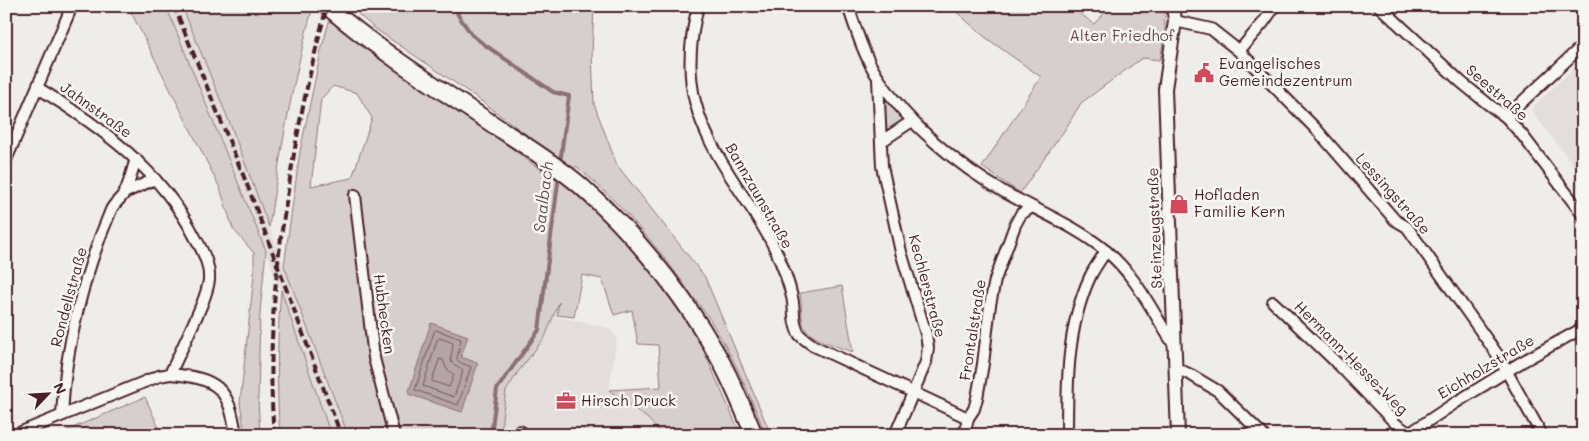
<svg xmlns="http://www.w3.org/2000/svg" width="1589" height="441" viewBox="0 0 1589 441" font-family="Mali,sans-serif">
  <rect width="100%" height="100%" fill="#efedea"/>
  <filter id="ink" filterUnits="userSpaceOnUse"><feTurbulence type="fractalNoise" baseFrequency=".02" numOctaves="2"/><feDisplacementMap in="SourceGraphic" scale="10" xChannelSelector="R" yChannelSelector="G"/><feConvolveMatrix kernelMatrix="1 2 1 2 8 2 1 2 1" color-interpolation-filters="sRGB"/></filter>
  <g filter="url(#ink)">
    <g fill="#e3dedc">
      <path d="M166 6H182L231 126 348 435H331L282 293 242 191Z"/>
      <path d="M1583 60V194L1574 181 1581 175 1530 109Z"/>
      <path d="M554 316 609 328 617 338 609 390 647 418 663 435H502V417L506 391 518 372 545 337Z"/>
    </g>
    <g fill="#d7cfce" stroke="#90777c" fill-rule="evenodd">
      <path d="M128 6H166L266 251 260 312 258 399 260 435H245L240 403 254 275V253L233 229 220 188Z"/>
      <path d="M182 6H313C293 79 280 153 269 227L231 126Z"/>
      <path d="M349 6H594L592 52 594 104 617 165 705 277 771 435H766C751 398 736 362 715 328 709 317 701 307 693 297 660 249 621 203 576 166L574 170 473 95 374 28Z"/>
      <path d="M953 6H1070L1094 24 1111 6H1164L1165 31 1160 60 1142 58 1081 103 1066 128 1020 193 982 167 1041 77 985 37 952 8Z"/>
      <path d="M330 18 455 106 534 165 563 183 631 244 697 336 741 435H663L647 418 609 390 661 387 658 345 638 344 632 310 614 315 602 279 582 275 574 317 557 315 559 302 545 337 518 372 506 391 502 417V435H348L284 266 300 151 321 51ZM333 86 357 93 372 118 352 178 311 186 321 99Z"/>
      <path d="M886 98 891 99 903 118 902 121 889 129 886 128 885 103Z"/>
      <path d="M842 286 853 352C840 347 807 339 803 324 801 314 802 303 800 293Z"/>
      <path d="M281 290 282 293 331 435H280C276 387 277 338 281 290Z"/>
      <path d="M145 397 159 428 143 435H62L67 432 68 430Z"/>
    </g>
    <path fill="#b4a4a5" stroke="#8a6f74" d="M431 323 468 336 461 357 478 363 462 412 408 394Z"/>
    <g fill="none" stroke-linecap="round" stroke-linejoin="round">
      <g stroke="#74545c" stroke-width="1">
        <path d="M436 330 461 339 457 359 459 362 471 367 458 405 415 390 434 332Z"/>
        <path d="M440 338 453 343C452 361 445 359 463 371L454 397 423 386 437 340Z"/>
        <path d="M440 359 443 360 446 368 454 375 449 387 432 381Z"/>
      </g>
      <g stroke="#8a6f74" stroke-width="4">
        <path d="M455 6 458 15 472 35 485 45 553 92 569 96 560 163"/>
        <path d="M491 435 497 389 539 330 559 175"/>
      </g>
      <defs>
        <g id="minor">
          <path d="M698 6C679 83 696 124 738 188 752 209 767 231 777 253 783 267 789 283 792 297 795 308 792 323 799 334 802 338 809 342 814 346L968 418"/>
          <path d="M848 6C856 30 865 59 879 79 909 125 957 165 1004 192 1038 211 1076 226 1106 251 1136 275 1153 313 1174 345"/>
          <path d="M1379 6 1461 82 1488 104 1506 117 1523 136 1583 215"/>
          <path d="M1175 21 1211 29 1239 51 1317 130 1395 220 1407 227 1497 354 1542 435"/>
          <path d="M1239 51 1263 23 1275 6"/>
          <path d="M878 79 882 166 901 252 926 334 928 348 926 362 895 435"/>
          <path d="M1506 117 1583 45"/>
          <path d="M882 141 912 121"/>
          <path d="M6 160 72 6"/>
          <path d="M124 193 155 179"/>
          <path d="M355 195 374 358 394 435"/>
          <path d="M1273 302 1338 364 1397 425 1409 433"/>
          <path d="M1176 368 1191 375 1218 391 1263 435"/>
          <path d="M170 374C217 378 229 387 236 435"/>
          <path d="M62 415C65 347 84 273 111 210 114 203 121 199 125 192 130 182 132 170 136 159"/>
          <path d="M14 435 159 376 170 374C178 357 186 340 194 322 200 309 207 295 209 280 210 264 202 250 195 237 161 170 100 126 38 88"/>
          <path d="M519 435 520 431"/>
          <path d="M964 435 968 418 974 409 977 398 983 364 990 305 995 280 1015 225 1021 214 1032 207"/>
          <path d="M1067 435C1067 381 1067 327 1090 277 1094 268 1101 259 1106 251"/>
          <path d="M1407 435 1455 403 1520 363 1583 328"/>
        </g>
        <path id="tertiary" d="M1173 6 1175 21 1165 89 1178 435"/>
        <path id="primary" d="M327 6C378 50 435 86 491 123 521 143 553 162 581 186 635 234 682 292 718 356 732 381 743 408 754 435"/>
      </defs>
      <use href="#minor" stroke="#4a1f2b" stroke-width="14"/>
      <use href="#tertiary" stroke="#4a1f2b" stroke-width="16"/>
      <use href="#primary" stroke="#4a1f2b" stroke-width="20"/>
      <use href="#minor" stroke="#f6f6f2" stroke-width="10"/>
      <use href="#tertiary" stroke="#f6f6f2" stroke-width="12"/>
      <use href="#primary" stroke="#f6f6f2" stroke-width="16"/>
      <g stroke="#4a1f2b" stroke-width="4" stroke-dasharray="8 4" stroke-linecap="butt">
        <path d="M174 6 248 187 341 435"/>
        <path d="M274 435C267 351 275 268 289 185 298 125 311 65 327 6"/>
      </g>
    </g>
  </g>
  <defs>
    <symbol id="civic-bare" viewBox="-9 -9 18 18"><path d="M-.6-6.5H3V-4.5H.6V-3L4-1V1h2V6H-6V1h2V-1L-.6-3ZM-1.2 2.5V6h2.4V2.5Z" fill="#d1495b" stroke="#f6f6f2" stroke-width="2.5" paint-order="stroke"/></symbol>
    <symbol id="shop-bare" viewBox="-9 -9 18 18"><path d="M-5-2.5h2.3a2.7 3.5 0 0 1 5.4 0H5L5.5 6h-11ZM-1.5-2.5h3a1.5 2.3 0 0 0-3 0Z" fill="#d1495b" stroke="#f6f6f2" stroke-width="2.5" paint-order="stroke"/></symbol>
    <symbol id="office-bare" viewBox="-9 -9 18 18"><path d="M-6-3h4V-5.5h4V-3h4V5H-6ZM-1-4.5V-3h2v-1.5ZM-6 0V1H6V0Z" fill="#d1495b" stroke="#f6f6f2" stroke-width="2.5" paint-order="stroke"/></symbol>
  </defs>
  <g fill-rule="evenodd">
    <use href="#civic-bare" x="1190" y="59" width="28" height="28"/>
    <use href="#shop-bare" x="1165" y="190" width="28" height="28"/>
    <use href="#office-bare" x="552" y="387" width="28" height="28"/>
  </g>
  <g text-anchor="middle" stroke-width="5" stroke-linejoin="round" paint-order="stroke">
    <g font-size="15" fill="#6d4b54" stroke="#f6f6f2">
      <text x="1122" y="41">Alter Friedhof</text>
    </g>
    <g font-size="15" fill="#4a1f2b" stroke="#f6f6f2" text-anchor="start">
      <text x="1219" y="69">Evangelisches<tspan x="1219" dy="17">Gemeindezentrum</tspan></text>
      <text x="1194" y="200">Hofladen<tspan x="1194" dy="17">Familie Kern</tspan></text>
      <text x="581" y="406">Hirsch Druck</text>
    </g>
    <g font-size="15" fill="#4a1f2b" stroke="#f6f6f2">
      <text transform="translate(1497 93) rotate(41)" y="5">Seestraße</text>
      <text transform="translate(96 110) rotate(36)" y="5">Jahnstraße</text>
      <text transform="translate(1393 194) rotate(48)" y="5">Lessingstraße</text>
      <text transform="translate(759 196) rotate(60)" y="5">Bannzaunstraße</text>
      <text transform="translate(1155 228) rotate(-92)" y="5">Steinzeugstraße</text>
      <text transform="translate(927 286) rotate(75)" y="5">Kechlerstraße</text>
      <text transform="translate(69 297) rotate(-75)" y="5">Rondellstraße</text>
      <text transform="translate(384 314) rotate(82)" y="5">Hubhecken</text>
      <text transform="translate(973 330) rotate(-81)" y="5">Frontalstraße</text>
      <text transform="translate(1351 358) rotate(45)" y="5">Hermann-Hesse-Weg</text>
      <text transform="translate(1486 367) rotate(-31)" y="5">Eichholzstraße</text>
    </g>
    <g font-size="16" font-style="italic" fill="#6f4e56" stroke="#f6f6f2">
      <text transform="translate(543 197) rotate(-83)" y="6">Saalbach</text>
    </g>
  </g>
  <rect width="1589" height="441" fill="none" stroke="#f6f6f2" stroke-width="25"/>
  <rect x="12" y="12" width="1564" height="416" fill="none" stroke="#4a1f2b" stroke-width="2" filter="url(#ink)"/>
  <g transform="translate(48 394) rotate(65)" stroke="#f6f6f2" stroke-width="4" paint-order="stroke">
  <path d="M0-4L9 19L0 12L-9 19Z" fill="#4a1f2b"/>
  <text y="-8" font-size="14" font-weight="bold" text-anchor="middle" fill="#4a1f2b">N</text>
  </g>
</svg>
